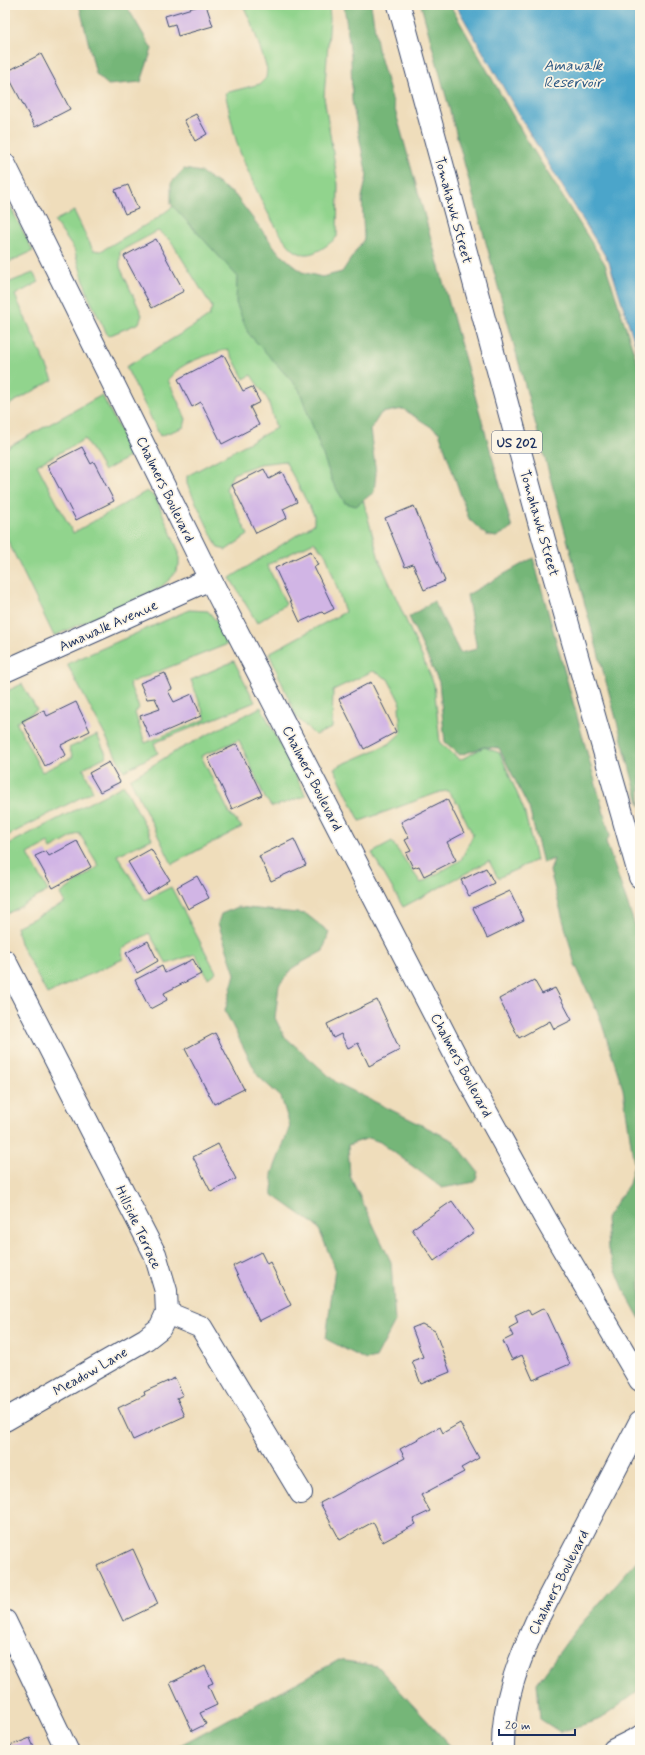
<svg xmlns="http://www.w3.org/2000/svg" width="645" height="1755" viewBox="0 0 645 1755" font-family="Mynerve,sans-serif">
  <rect width="100%" height="100%" fill="#fcf5e5"/>
  <filter id="ink" filterUnits="userSpaceOnUse"><feTurbulence type="fractalNoise" baseFrequency=".025" numOctaves="2"/><feDisplacementMap in="SourceGraphic" scale="8" xChannelSelector="R" yChannelSelector="G"/><feConvolveMatrix kernelMatrix="1 2 1 2 8 2 1 2 1" color-interpolation-filters="sRGB"/></filter>
  <filter id="wash" filterUnits="userSpaceOnUse"><feTurbulence type="fractalNoise" baseFrequency=".012" numOctaves="4" result="noise"/><feDisplacementMap in="SourceGraphic" scale="16" xChannelSelector="R" yChannelSelector="G"/><feGaussianBlur stdDeviation="0.9" result="paint"/><feColorMatrix in="noise" values="0 0 0 0 0 0 0 0 0 0 0 0 0 0 0 0 0 1.4 0 .05"/><feComposite in="paint" operator="in"/></filter>
  <g filter="url(#wash)">
    <rect width="100%" height="100%" fill="#efddbb"/>
    <g fill="#91d48d" stroke="#568276">
      <path d="M243 5H329L330 19 324 97 338 184 337 237C328 245 313 258 299 253 279 246 248 172 240 152 233 133 230 112 225 93L260 84 266 78 267 69 253 27Z"/>
      <path d="M192 192 348 443 379 559 434 684 440 743 460 760 484 747 500 753 524 810 536 860 498 878 489 861 403 907 372 853 392 842 421 883 461 860 473 835 458 804 448 791 440 792 360 821 334 768 389 744 401 733 399 707 401 704 388 679 373 671 333 690 332 728 315 735 297 718 269 653 345 612 326 555 314 542 267 565 286 604 257 623 230 578 314 524V515L285 461 259 464 233 474 226 489 248 535 226 550 218 548 187 484V476L276 428 268 400 251 375 244 379 228 349C207 356 181 361 168 380L186 419 184 427 160 436 126 367 202 321 209 316 212 307 171 241 158 231 120 251V267L142 315 139 323 108 336 89 298 74 249 54 221 74 211 93 250 101 251 156 219Z"/>
      <path d="M5 196 33 251 5 264Z"/>
      <path d="M33 273 39 282 15 295 53 380 5 407V284Z"/>
      <path d="M102 395 131 452 129 457 104 471 85 439 37 465 73 533 147 491 156 498 179 552V565L173 576 160 588 54 636 5 535V449Z"/>
      <path d="M189 610 208 611 222 628 228 644 129 683 139 708 135 713 145 743 206 719 191 680 234 661 255 702 154 743 158 753 124 771 67 664Z"/>
      <path d="M22 684 37 710 16 722 42 772 73 757 69 748 97 735 107 756 83 768 93 791 5 837V692Z"/>
      <path d="M261 707 306 796 272 807 265 798 239 740 201 756 230 814 242 827 172 864 130 779 176 751Z"/>
      <path d="M124 785 152 839 117 855 145 900 171 887 216 972 208 978 195 954 167 964 149 933 122 949 123 959 47 994 20 943 16 927 65 903 60 894 99 866 79 833 51 849 48 843 28 854 48 891 5 915V846Z"/>
    </g>
    <g fill="#74b678" stroke="#48726b">
      <path d="M77 5H126L152 49 141 82 108 85 96 74 80 8Z"/>
      <path d="M344 5H371L378 49 512 528 496 537 486 535 469 519 439 432 403 409 381 413 370 430 376 473 374 492 356 506 345 503 333 483 299 389 248 333 236 303 237 276 171 204V183L184 169 201 172 235 195 279 253 302 272 322 277 342 272 364 239 362 197 367 176 352 101 351 57Z"/>
      <path d="M421 5H450L525 137 605 264 640 371V806Z"/>
      <path d="M533 558 610 835 606 842 640 940V1319L625 1292 608 1250 606 1218 629 1184 634 1164 623 1089 600 1018 575 964 550 871 554 859 543 863 529 808 499 748 484 747 460 755 445 742 439 682 409 617 434 601 460 653 477 649 467 595Z"/>
      <path d="M238 907 306 914 329 932 323 951 294 967 279 985 275 1018 284 1036 337 1083 454 1141 478 1172 475 1182 442 1188 380 1142 369 1138 348 1145 350 1176 391 1262 395 1322 376 1358 366 1360 326 1339 335 1268 318 1227 273 1195 272 1174 290 1126 281 1097 258 1076 225 1011 235 974 218 923 221 914Z"/>
      <path d="M640 1557V1690L601 1719 560 1732 540 1719 537 1683 574 1632Z"/>
      <path d="M339 1660 377 1666 454 1750H171Z"/>
    </g>
    <path fill="#4ca5ca" stroke="#346a94" d="M456 5H640V359L609 262 529 132Z"/>
    <g id="blocks">
      <g fill="#d1b5e5">
        <path d="M202 5H206L213 26 178 36 175 24 168 26 165 16Z"/>
        <path d="M41 54 70 109 35 127 6 72Z"/>
        <path d="M196 114 207 134 195 141 184 120Z"/>
        <path d="M128 185 138 209 125 214 115 190Z"/>
        <path d="M156 239 184 291 152 308 124 256Z"/>
        <path d="M224 355 243 391 252 387 260 402 250 407 259 425 222 444 201 402 192 407 178 379Z"/>
        <path d="M82 447 91 464 94 462 114 501 76 520 47 465Z"/>
        <path d="M264 469 269 479 282 472 297 502 283 509 287 518 256 533 232 485Z"/>
        <path d="M414 506 445 581 424 590 413 564 405 567 385 518Z"/>
        <path d="M311 551 318 565 314 567 334 609 324 614 322 612 300 622 275 568Z"/>
        <path d="M165 673 172 689 168 691 174 702 192 694 201 716 150 738 140 716 160 709 155 698 147 699 140 683Z"/>
        <path d="M371 682 396 732 364 749 339 699Z"/>
        <path d="M76 702 90 731 61 745 66 755 45 766 22 721 44 710 47 716Z"/>
        <path d="M237 744 262 795 232 809 208 758Z"/>
        <path d="M109 762 120 782 100 792 89 773Z"/>
        <path d="M447 799 464 833 447 842 456 860 424 876 419 866 413 868 406 853 411 851 405 840 409 838 401 822Z"/>
        <path d="M294 839 306 865 271 881 259 856Z"/>
        <path d="M77 841 91 867 53 888 35 856 46 851 49 856Z"/>
        <path d="M151 849 170 880 147 894 128 862Z"/>
        <path d="M486 868 494 883 469 896 461 880Z"/>
        <path d="M197 876 209 898 188 909 177 887Z"/>
        <path d="M510 891 524 920 487 938 473 908Z"/>
        <path d="M148 941 158 961 137 973 126 953Z"/>
        <path d="M193 959 201 974 164 993 167 1000 150 1009 135 980 162 966 165 973Z"/>
        <path d="M534 980 542 994 555 988 572 1020 554 1029 550 1021 519 1038 499 999Z"/>
        <path d="M377 1000 400 1050 369 1066 358 1043 348 1048 341 1034 333 1038 327 1024Z"/>
        <path d="M215 1033 244 1089 214 1104 185 1049Z"/>
        <path d="M218 1144 236 1179 211 1192 193 1157Z"/>
        <path d="M452 1201 474 1232 434 1261 412 1229Z"/>
        <path d="M261 1252 267 1264 270 1262 291 1305 259 1321 233 1266Z"/>
        <path d="M544 1308 570 1364 533 1380 522 1355 512 1360 503 1341 513 1336 509 1328 518 1323 515 1315 528 1309 531 1315Z"/>
        <path d="M422 1324 435 1331 450 1372 421 1384 412 1361 423 1357 412 1328Z"/>
        <path d="M175 1378 183 1395 177 1398 185 1416 133 1440 118 1408 145 1395 144 1392Z"/>
        <path d="M460 1423 479 1458 461 1468 464 1472 421 1495 430 1511 413 1519 416 1524 383 1542 373 1522 340 1540 320 1503 405 1458 400 1449 440 1427 443 1433Z"/>
        <path d="M133 1549 158 1604 123 1621 97 1566Z"/>
        <path d="M205 1666 213 1683 208 1685 217 1705 200 1713 206 1724 192 1731 170 1683Z"/>
        <path d="M30 1738 35 1750H5V1748Z"/>
      </g>
    </g>
  </g>
  <g filter="url(#ink)">
    <use href="#blocks" fill-opacity="0" stroke="#3b496c" stroke-width="1"/>
    <g fill="none" stroke-linecap="round" stroke-linejoin="round">
      <defs>
        <g id="minor">
          <path d="M5 165 210 579 462 1068 545 1218 640 1380"/>
          <path d="M5 671 210 579"/>
          <path d="M5 961 155 1254 166 1291 167 1313 201 1327 301 1493"/>
          <path d="M5 1420 146 1339 160 1328 167 1313"/>
          <path d="M5 1621 67 1750"/>
          <path d="M503 1750C502 1703 518 1662 537 1620L640 1422"/>
        </g>
        <path id="major" d="M399 5 544 540 640 877"/>
        <path id="highway" d="M614 1750 640 1737"/>
      </defs>
      <use href="#minor" stroke="#3b496c" stroke-width="24"/>
      <use href="#major" stroke="#3b496c" stroke-width="24"/>
      <use href="#highway" stroke="#3b496c" stroke-width="24"/>
      <use href="#minor" stroke="#fff" stroke-width="22"/>
      <use href="#major" stroke="#fff" stroke-width="22"/>
      <use href="#highway" stroke="#fff" stroke-width="22"/>
    </g>
  </g>
  <g text-anchor="middle" stroke-width="3.5" stroke-linejoin="round" paint-order="stroke">
    <rect fill="#fcf5e5" stroke="#5e6a86" stroke-width="1" x="492" y="431" width="50" height="22" rx="3"/>
    <g font-size="13" font-weight="bold" fill="#1b2f5e">
      <text x="517" y="447">US 202</text>
    </g>
    <g font-size="14" fill="#1b2f5e" stroke="#fcf5e5">
      <text transform="translate(454 210) rotate(75)" y="5">Tomahawk Street</text>
      <text transform="translate(166 489) rotate(64)" y="5">Chalmers Boulevard</text>
      <text transform="translate(540 523) rotate(74)" y="5">Tomahawk Street</text>
      <text transform="translate(108 625) rotate(-24)" y="5">Amawalk Avenue</text>
      <text transform="translate(313 778) rotate(63)" y="5">Chalmers Boulevard</text>
      <text transform="translate(462 1065) rotate(62)" y="5">Chalmers Boulevard</text>
      <text transform="translate(139 1227) rotate(65)" y="5">Hillside Terrace</text>
      <text transform="translate(90 1371) rotate(-30)" y="5">Meadow Lane</text>
      <text transform="translate(558 1582) rotate(-63)" y="5">Chalmers Boulevard</text>
    </g>
    <g font-size="15" font-style="italic" fill="#2c5884" stroke="#fcf5e5">
      <text x="573" y="70">Amawalk<tspan x="573" dy="17">Reservoir</tspan></text>
    </g>
  </g>
  <rect width="645" height="1755" fill="none" stroke="#fcf5e5" stroke-width="20"/>
  <path d="M499 1729v6h76v-6" fill="none" stroke="#1b2f5e" stroke-width="2"/>
  <text x="505" y="1729" font-size="12" fill="#1b2f5e" stroke="#fcf5e5" stroke-width="3" paint-order="stroke">20 m</text>
</svg>
